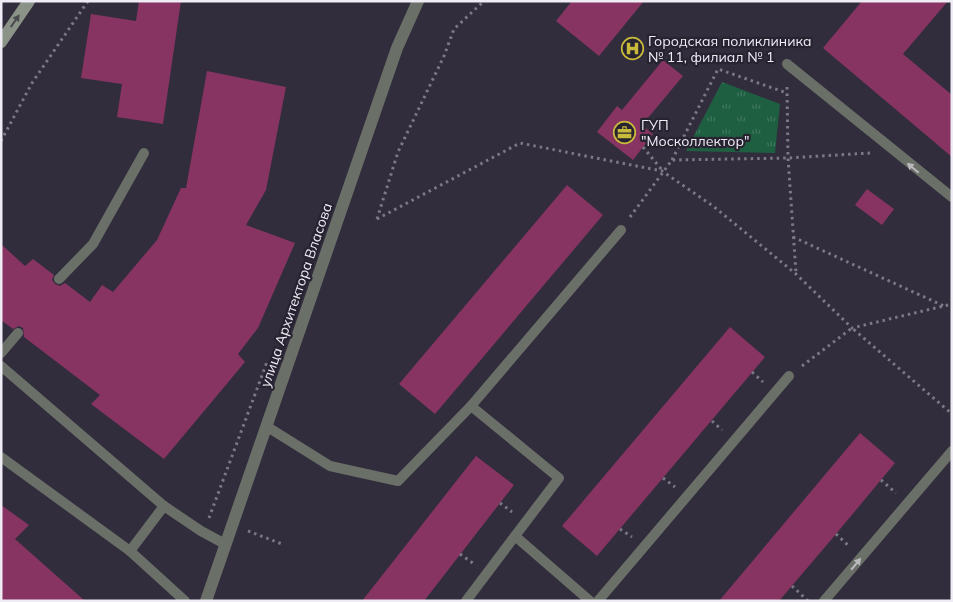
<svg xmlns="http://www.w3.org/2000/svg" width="953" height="602" viewBox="0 0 953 602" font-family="Mulish,sans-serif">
  <defs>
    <pattern id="grass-tufts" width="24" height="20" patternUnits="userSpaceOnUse" patternTransform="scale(1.25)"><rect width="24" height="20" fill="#1e5f42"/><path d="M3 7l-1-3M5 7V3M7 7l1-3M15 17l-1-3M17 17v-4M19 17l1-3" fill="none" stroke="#3f765e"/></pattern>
  </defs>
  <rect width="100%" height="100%" fill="#312d3c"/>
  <path fill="url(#grass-tufts)" d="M722 82 780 104 775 153 686 151Z"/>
  <g fill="#873463">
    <path d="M139 1H181L163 124 117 117 122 84 81 78 91 14 136 21Z"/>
    <path d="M572 1H644L599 56 556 21Z"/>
    <path d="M862 1H948L903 54 952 95V157L823 48Z"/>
    <path d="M663 60 683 76 642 125 653 134 633 160 597 132 617 106 622 110Z"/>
    <path d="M207 71 286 87 266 190 246 225 295 243 258 328 238 354 245 362 164 459 91 404 100 395 24 337 23 328 19 326 13 329 1 320V244L25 266 33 259 54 275 52 280 55 284 60 286 65 283 90 302 102 285 113 292 157 240 181 188H186Z"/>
    <path d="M567 185 603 215 435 414 399 384Z"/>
    <path d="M867 189 894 209 882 225 855 205Z"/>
    <path d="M730 327 765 357 597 556 562 526Z"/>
    <path d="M860 433 895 463 836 534 779 601H719Z"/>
    <path d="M476 456 514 485 500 503 424 601H362Z"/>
    <path d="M1 505 29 525 15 539 85 601H1Z"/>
  </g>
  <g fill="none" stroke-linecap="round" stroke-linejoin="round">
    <g stroke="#7c7986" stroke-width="3" stroke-dasharray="2.5 4" stroke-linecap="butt">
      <path d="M787 87 788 158 796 273"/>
      <path d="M1 141 32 83 88 1"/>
      <path d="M643 147 662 170"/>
      <path d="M672 160 718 69 787 93"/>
      <path d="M630 217 672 160 788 158 870 153"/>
      <path d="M377 219 520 143 662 171 713 206 796 274 852 328 952 304"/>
      <path d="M377 219 398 152 444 56 454 29 484 1"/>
      <path d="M793 237 944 306"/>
      <path d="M802 366 852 328 952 414"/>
      <path d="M752 372 763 382"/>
      <path d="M712 421 722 430"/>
      <path d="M663 478 675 487"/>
      <path d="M881 480 896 493"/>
      <path d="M500 503 512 512"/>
      <path d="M209 518 267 362"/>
      <path d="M620 529 632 537"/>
      <path d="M248 531 282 544"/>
      <path d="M836 534 850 547"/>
      <path d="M460 554 474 564"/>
      <path d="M792 586 808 601"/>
    </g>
    <g stroke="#6a6f68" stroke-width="10">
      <path d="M787 64 952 197"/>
      <path d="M59 279 93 244 144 153"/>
      <path d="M1 353 18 333"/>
      <path d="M1 366 164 506 201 531 225 544"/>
      <path d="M471 406 621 230"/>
      <path d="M266 426 330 466 398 481 471 406 559 478 515 536 590 601"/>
      <path d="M1 457 130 551 185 601"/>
      <path d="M130 551 164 506"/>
      <path d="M466 601 515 536"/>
      <path d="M598 601 789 376"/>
      <path d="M824 601 952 451"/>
    </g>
    <path stroke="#6a6f68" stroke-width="12" d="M206 601 397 48 418 1"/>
    <path stroke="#8b9388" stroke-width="12" d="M1 42 29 1"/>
  </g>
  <defs><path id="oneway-solid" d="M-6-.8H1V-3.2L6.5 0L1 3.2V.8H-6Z" transform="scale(1.25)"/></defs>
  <use fill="#4a4a4f" href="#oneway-solid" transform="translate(15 21) rotate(-55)"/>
  <g fill="#bababd">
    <use href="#oneway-solid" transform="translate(913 168) rotate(-140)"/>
    <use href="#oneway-solid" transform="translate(856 564) rotate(-50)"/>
  </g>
  <defs>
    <symbol id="hospital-ring" viewBox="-11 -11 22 22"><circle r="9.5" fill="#272331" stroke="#c8bb3b" stroke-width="1.5"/><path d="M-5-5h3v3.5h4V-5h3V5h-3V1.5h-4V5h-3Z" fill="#c8bb3b"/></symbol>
    <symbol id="office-ring" viewBox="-11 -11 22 22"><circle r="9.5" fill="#272331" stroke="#c8bb3b" stroke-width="1.5"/><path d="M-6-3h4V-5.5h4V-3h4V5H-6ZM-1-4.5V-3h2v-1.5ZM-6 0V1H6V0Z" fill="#c8bb3b"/></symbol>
  </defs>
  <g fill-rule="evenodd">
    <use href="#hospital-ring" x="620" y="36" width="25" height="25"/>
    <use href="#office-ring" x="612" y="120" width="25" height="25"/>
  </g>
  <g text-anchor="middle" stroke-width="4.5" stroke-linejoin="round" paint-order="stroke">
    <g font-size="14" fill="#efecf6" stroke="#272331" text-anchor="start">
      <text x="648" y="46">Городская поликлиника<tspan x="648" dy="16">№ 11, филиал № 1</tspan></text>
      <text x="641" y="130">ГУП<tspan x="641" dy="16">"Москоллектор"</tspan></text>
    </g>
    <g font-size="14" fill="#efecf6" stroke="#272331">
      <text transform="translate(296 295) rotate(-71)" y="5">улица Архитектора Власова</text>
    </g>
  </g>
  <rect width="953" height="602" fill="none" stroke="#efecf6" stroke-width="5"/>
</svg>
